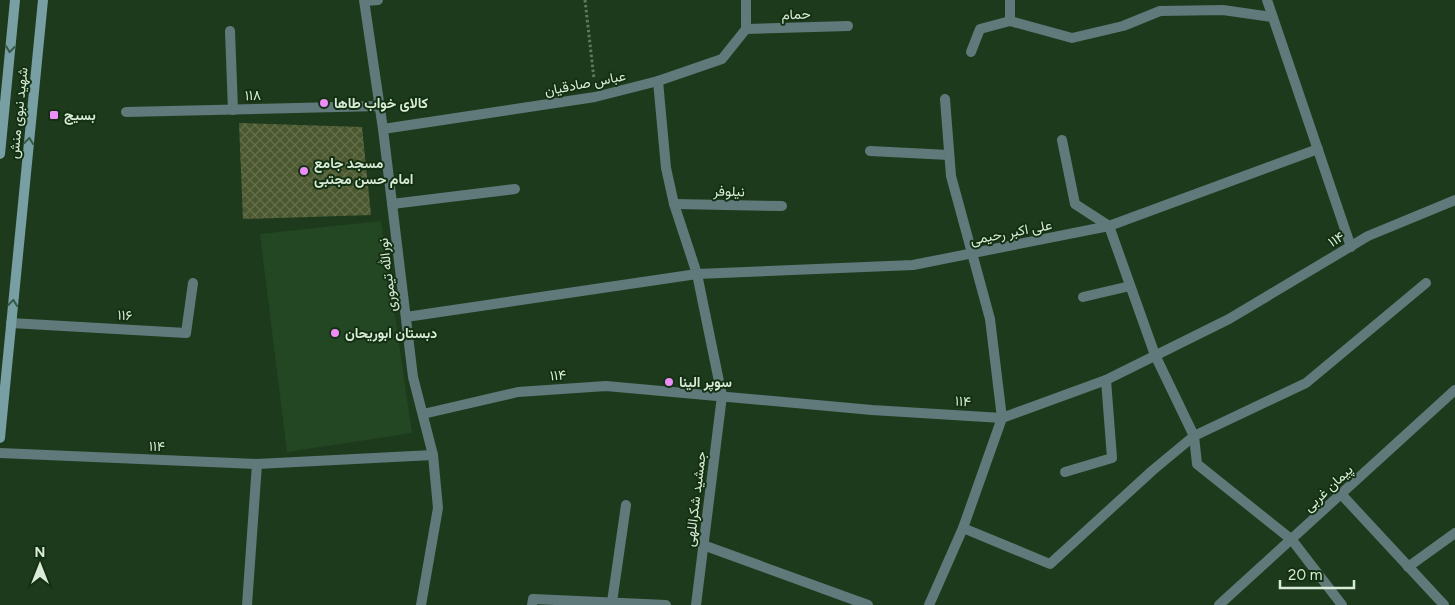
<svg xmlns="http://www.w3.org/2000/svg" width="1455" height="605" viewBox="0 0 1455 605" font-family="Figtree,Vazirmatn,sans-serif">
  <defs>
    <pattern id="building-cross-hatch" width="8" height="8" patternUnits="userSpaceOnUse" patternTransform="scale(1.25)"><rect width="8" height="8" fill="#4b582f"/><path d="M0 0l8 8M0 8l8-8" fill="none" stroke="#64704c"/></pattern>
  </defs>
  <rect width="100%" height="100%" fill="#1d3b1c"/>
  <path fill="#234722" d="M381 221 412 433 287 452 260 234Z"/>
  <path fill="url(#building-cross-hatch)" d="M239 123 362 127 371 215 243 219Z"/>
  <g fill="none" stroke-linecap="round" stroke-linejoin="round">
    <path stroke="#617a5f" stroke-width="3" stroke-dasharray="2.5 2.5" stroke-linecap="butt" d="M585 0 594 79"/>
    <g stroke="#60797b" stroke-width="10">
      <path d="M364 0 383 129 413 377 433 455 438 508 421 605"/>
      <path d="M1010 0V21L1072 38 1123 26 1160 11 1223 10 1272 17"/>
      <path d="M1267 0 1351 247"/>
      <path d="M365 1 378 0"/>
      <path d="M746 29 848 26"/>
      <path d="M230 31 233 110"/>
      <path d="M971 52 980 29 1010 21"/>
      <path d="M658 81 666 168 674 204 697 274 722 396 696 605"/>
      <path d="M126 112 380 106"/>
      <path d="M383 129 595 97 658 81 722 59 746 29V0"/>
      <path d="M1062 140 1075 204 1109 226 1155 355 1194 436 1197 464 1292 540 1342 605"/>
      <path d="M870 151 949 155"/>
      <path d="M392 204 515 189"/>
      <path d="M674 204 782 206"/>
      <path d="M1083 297 1130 286"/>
      <path d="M406 317 697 274 913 265 1109 226 1318 149"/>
      <path d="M11 323 186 333 193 283"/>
      <path d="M423 414 518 392 606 386 872 410 1002 418 1106 380 1229 319 1368 236 1455 200"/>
      <path d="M0 453 257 464 433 455"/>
      <path d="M1065 472 1112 458 1106 380"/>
      <path d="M1341 494 1444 605"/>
      <path d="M963 528 1050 564 1153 470 1194 436 1306 383 1426 283"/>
      <path d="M703 545 868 605"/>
      <path d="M1408 567 1455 533"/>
      <path d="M612 602 626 505"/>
      <path d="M247 605 257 464"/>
      <path d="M532 605 533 599 666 605"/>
      <path d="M929 605 963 528 1002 418 990 319 951 176 945 99"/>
      <path d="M1219 605 1455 390"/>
    </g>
    <g stroke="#78a0a4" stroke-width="10">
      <path d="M0 154 15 0"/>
      <path d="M0 438 43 0"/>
    </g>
  </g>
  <defs><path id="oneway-chevron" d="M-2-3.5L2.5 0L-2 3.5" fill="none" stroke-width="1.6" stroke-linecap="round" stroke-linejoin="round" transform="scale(1.25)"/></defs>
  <g stroke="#365845">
    <use href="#oneway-chevron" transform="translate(10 49) rotate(96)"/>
    <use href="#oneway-chevron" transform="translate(29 141) rotate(-84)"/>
    <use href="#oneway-chevron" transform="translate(13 303) rotate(-84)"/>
  </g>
  <g fill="#ee8cf8" stroke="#133112" stroke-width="2">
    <circle cx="324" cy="103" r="5"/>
    <rect x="49" y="110" width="10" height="10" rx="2.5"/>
    <circle cx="304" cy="171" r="5"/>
    <circle cx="335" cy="333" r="5"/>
    <circle cx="669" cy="382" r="5"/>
  </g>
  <g text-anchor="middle" stroke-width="4" stroke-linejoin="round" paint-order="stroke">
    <g font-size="14" fill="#d9ebd7" stroke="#133112">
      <text transform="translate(796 14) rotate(-2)" y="5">حمام</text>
      <text transform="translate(585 83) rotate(-11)" y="5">عباس صادقیان</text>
      <text transform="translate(253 95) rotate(-1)" y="5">۱۱۸</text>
      <text transform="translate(18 113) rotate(-84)" y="5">شهید نبوی منش</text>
      <text transform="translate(729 191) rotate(1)" y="5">نیلوفر</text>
      <text transform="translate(1011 232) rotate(-11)" y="5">علی اکبر رحیمی</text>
      <text transform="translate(1336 239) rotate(-31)" y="5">۱۱۴</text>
      <text transform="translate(387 275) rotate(-97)" y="5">نورالله تیموری</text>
      <text transform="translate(125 315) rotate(3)" y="5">۱۱۶</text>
      <text transform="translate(558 375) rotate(-4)" y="5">۱۱۴</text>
      <text transform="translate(963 401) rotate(3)" y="5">۱۱۴</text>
      <text transform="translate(157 446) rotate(2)" y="5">۱۱۴</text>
      <text transform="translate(1328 488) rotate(-43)" y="5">پیمان غربی</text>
      <text transform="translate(695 499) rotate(-83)" y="5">جمشید شکراللهی</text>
    </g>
    <g font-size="14" font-weight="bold" fill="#d9ebd7" stroke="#133112" text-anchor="start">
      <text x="334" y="108">کالای خواب طاها</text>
      <text x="64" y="120">بسیج</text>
      <text x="314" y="168">مسجد جامع<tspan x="314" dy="16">امام حسن مجتبی</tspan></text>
      <text x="345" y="338">دبستان ابوریحان</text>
      <text x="679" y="387">سوپر الینا</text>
    </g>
  </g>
  <g transform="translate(40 565)" stroke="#133112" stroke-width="4" paint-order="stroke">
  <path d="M0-4L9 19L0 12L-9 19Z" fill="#d9ebd7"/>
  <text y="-8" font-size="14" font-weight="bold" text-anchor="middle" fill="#d9ebd7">N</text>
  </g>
  <path d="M1280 580v8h74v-8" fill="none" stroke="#d9ebd7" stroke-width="2.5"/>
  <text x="1288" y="580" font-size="15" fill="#d9ebd7" stroke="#133112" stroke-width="4" paint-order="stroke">20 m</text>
</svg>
